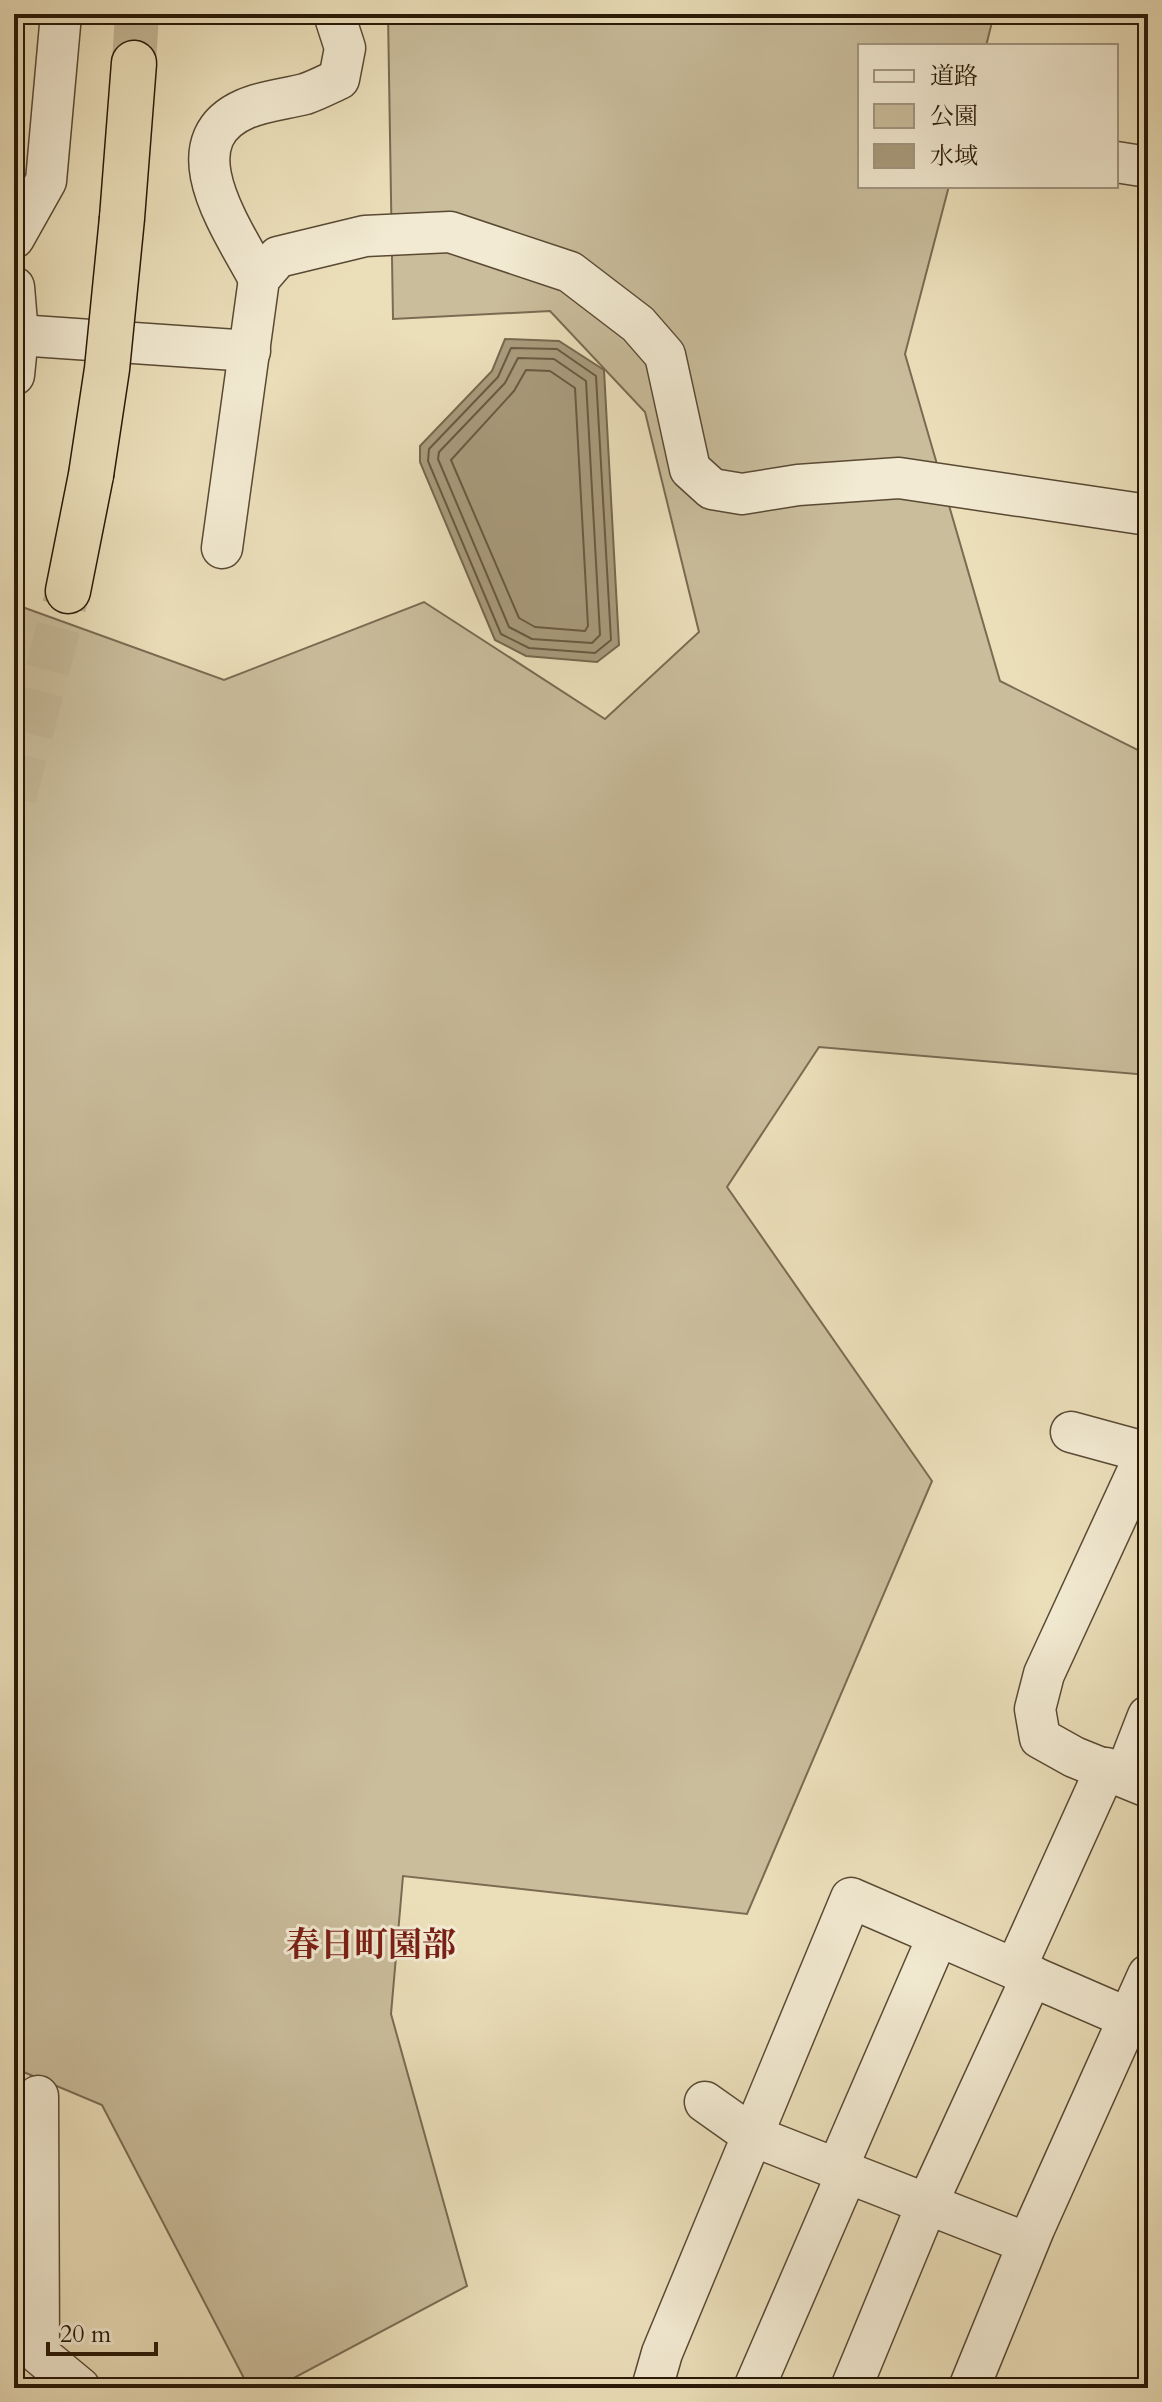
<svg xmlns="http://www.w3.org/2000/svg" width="1162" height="2402" viewBox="0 0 1162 2402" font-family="Cardo,'Noto Serif JP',serif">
  <rect width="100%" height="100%" fill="#ebdfba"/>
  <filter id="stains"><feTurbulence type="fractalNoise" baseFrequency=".0025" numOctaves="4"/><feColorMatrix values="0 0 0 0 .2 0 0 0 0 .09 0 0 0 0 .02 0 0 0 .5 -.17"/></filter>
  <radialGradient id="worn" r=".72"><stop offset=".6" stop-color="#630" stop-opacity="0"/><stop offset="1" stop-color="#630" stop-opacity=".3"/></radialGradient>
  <path fill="#cabd9c" stroke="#7a6b52" stroke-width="2" d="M388 14H994L986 46H860V186H949L905 354 1000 681 1148 755V1075L819 1047 727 1187 932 1481 747 1914 403 1876 391 2014 467 2286 275 2388H249L102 2105 14 2068V604L224 680 424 602 605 719 699 632 645 412 550 311 393 319Z"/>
  <path fill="#a99c7d" stroke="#76684e" stroke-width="2" d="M505 339 559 341 604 370 619 645 597 662 526 656 495 640 420 462V446L492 371Z"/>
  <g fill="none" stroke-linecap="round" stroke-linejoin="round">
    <g stroke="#695a42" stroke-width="2">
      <path d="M511 348 557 349 596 376 611 640 595 653 529 648 501 634 428 461 429 449 498 377Z"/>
      <path d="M518 358 554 359 586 381 600 635 592 643 532 639 509 627 438 459 439 452 505 383Z"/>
      <path d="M526 370 550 371 575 388 588 626 585 631 535 627 519 618 451 460 514 391Z"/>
    </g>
    <g stroke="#c4b796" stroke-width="44" stroke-dasharray="44 22" stroke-linecap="butt">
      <path d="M134 63 137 14"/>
      <path d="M14 798 68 591"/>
    </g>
    <defs>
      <g id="minor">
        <path d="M1116 162 1148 167"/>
        <path d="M14 238 46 181 61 14"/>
        <path d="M259 279C234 231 169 142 245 109 263 101 285 99 305 94 317 90 328 84 339 79L345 48 334 14"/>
        <path d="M14 287 18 335 14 375"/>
        <path d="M18 335 250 351"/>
        <path d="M222 548 259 279 278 257 365 236 450 232 570 272 638 324 665 355 690 469 712 489 742 494 798 485 899 478 1148 515"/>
        <path d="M1071 1432 1148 1453"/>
        <path d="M1146 1453 1044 1674 1035 1709 1040 1738 1074 1757 1148 1787"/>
        <path d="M1125 1775 1148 1716"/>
        <path d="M1015 1969 1106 1768"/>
        <path d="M38 2096 39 2354 80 2388"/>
        <path d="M705 2102 753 2136 1027 2243"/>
        <path d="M837 2169 938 1936"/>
        <path d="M652 2388 662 2353 851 1898 1128 2018"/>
        <path d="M754 2388 847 2173"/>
        <path d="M851 2388 927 2204 1032 1976"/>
        <path d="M969 2388 1034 2229 1148 1975"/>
      </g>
      <g id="highway">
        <path d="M122 218 134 63"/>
        <path d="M68 591 91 475"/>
      </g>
    </defs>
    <use href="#minor" stroke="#5a4a34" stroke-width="43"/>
    <use href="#highway" stroke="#291907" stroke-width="47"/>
    <use href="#minor" stroke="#f2ead2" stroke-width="40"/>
    <use href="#highway" stroke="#ebdfba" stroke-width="44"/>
    <defs>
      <path id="highway-bridge" d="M91 475 107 369 122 218"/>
    </defs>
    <use href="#highway-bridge" stroke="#291907" stroke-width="47" stroke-linecap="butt"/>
    <use href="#highway-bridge" stroke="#ebdfba" stroke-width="44"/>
  </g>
  <g text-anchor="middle" stroke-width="6" stroke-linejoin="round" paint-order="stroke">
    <g font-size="34" font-weight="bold" fill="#7a1f14" stroke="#f2ead2">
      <text x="371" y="1956">春日町園部</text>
    </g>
  </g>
  <rect width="1162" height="2402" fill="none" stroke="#ebdfba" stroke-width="48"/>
  <rect x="16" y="16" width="1130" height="2370" fill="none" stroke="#291907" stroke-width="4"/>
  <rect x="24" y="24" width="1114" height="2354" fill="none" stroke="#291907" stroke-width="2"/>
  <rect x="858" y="44" width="260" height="144" fill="#f2ead2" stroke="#a29681" stroke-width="2"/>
  <rect x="874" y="70" width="40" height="12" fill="#f2ead2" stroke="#a29681" stroke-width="2"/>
  <text x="930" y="84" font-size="24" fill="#291907">道路</text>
  <rect x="874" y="104" width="40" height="24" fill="#cabd9c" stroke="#a29681" stroke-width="2"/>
  <text x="930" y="124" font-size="24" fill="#291907">公園</text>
  <rect x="874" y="144" width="40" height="24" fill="#a99c7d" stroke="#a29681" stroke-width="2"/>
  <text x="930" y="164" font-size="24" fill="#291907">水域</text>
  <path d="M48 2342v12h108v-12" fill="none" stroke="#291907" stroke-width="4"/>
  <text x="60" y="2342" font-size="24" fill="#291907" stroke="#f2ead2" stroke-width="6" paint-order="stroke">20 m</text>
  <rect width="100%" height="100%" filter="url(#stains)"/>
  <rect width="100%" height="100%" fill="url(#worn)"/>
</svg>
